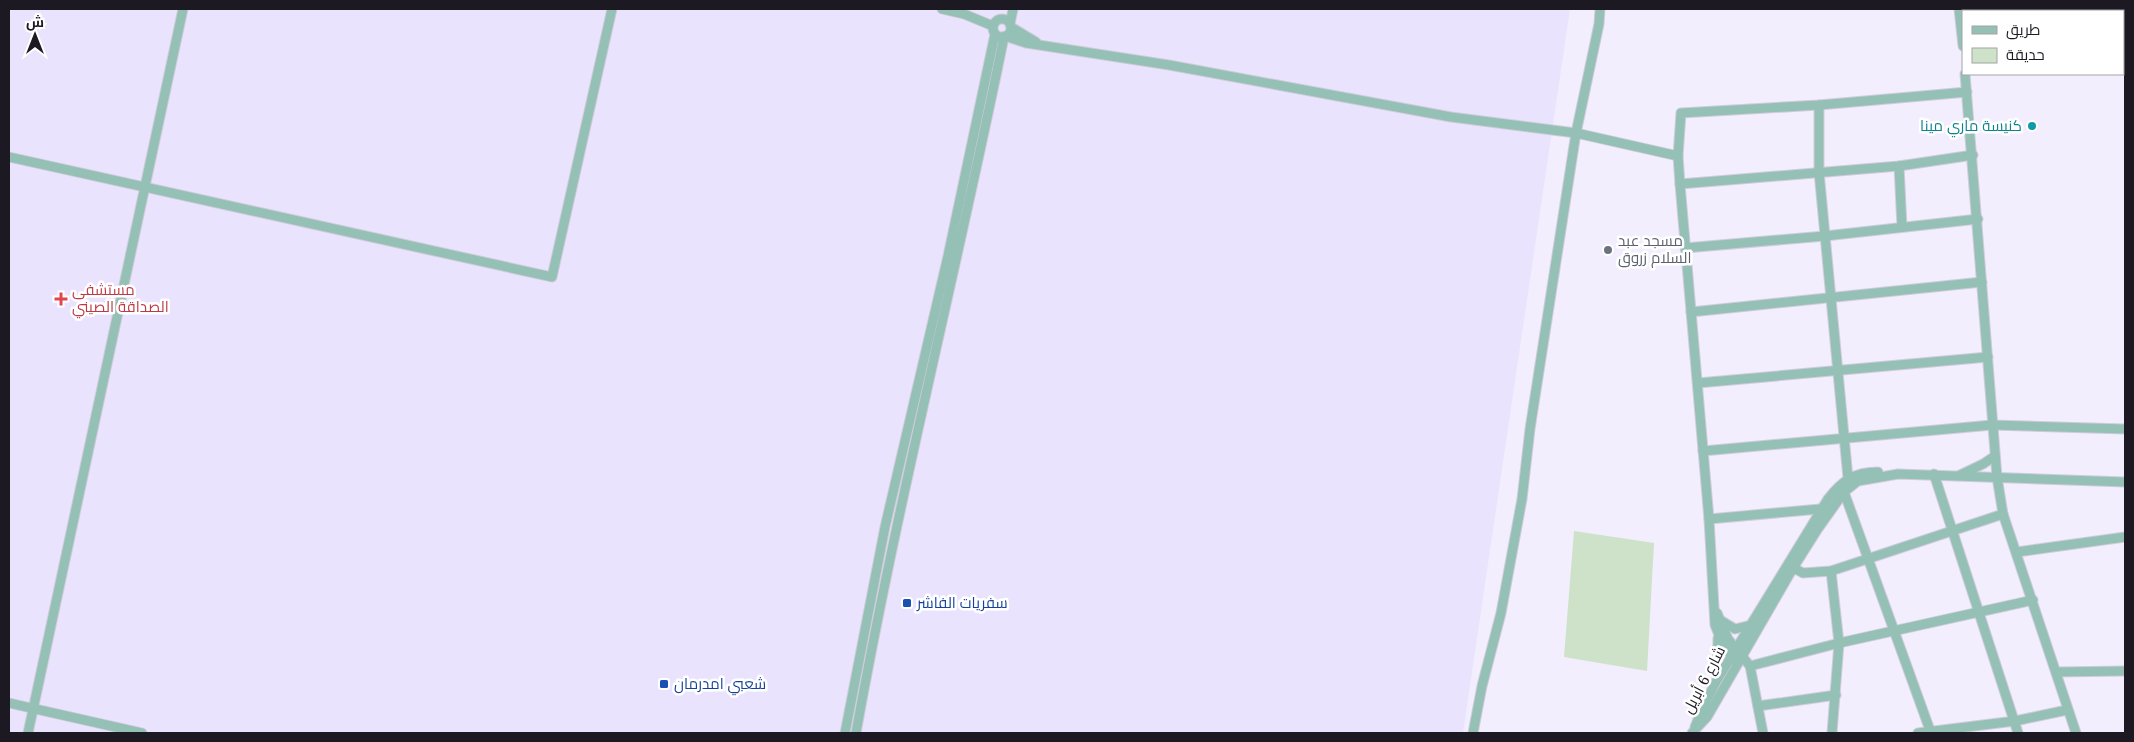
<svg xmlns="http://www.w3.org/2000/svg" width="2134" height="742" viewBox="0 0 2134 742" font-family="'Noto Serif',Cairo,serif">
  <rect width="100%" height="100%" fill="#f2eefd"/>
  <path fill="#eae3fd" d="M9 9H1570L1463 733H9Z"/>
  <path fill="#cde2c8" d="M1574 531 1654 543 1647 671 1564 657Z"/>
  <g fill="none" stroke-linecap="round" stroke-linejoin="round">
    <defs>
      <g id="minor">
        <path d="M942 9 964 14 993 26"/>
        <path d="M1959 9 1963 46"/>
        <circle cx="1002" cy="28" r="9"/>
        <path d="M1010 24 1013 9"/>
        <path d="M1011 27 1036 42"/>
        <path d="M1005 36 1026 43 1169 65 1451 117 1576 133 1678 156"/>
        <path d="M1965 74 1997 477 2003 514 2076 733"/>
        <path d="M1819 105V172L1848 478"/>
        <path d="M9 157 552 277 612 9"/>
        <path d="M1899 166 1902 227"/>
        <path d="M1680 184 1899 166 1973 155"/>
        <path d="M1685 248 1825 236 1978 219"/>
        <path d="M1691 312 1982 282"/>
        <path d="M1698 383 1988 357"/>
        <path d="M1703 451 1992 425 2125 429"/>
        <path d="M1934 474 2018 733"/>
        <path d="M1960 475 1983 464 1995 456"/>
        <path d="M1844 492 1931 733"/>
        <path d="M1709 519 1820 509"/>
        <path d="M2017 552 2125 537"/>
        <path d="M1790 566 1803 573 1831 571 2003 514"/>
        <path d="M1831 571 1839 643 1832 733"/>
        <path d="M1717 613 1728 639 1750 666 1763 733"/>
        <path d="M1720 620 1735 629 1751 625"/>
        <path d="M1737 663 1724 647 1715 625 1709 519 1680 184 1678 156 1681 113 1819 105 1967 92"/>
        <path d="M1750 666 1839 643 2033 600"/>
        <path d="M2056 672 2125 671"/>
        <path d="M1717 677 1718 638"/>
        <path d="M9 703 142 733"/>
        <path d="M1758 706 1836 695"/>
        <path d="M1695 727 1704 705 1717 680 1828 499C1842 481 1854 472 1878 472"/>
        <path d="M28 733 183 9"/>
        <path d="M845 733 885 527 948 256 995 34"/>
        <path d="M856 733C898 499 957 269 1004 37"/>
        <path d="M1473 733 1482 686 1501 613 1522 499 1530 429 1576 133 1599 24 1600 9"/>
        <path d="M1692 733 1707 717 1793 568 1817 530 1844 492 1858 481 1898 474 2125 482"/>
        <path d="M1918 733 2015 721 2067 710"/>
      </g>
    </defs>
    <use href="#minor" stroke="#d0ccda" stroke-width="11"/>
    <use href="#minor" stroke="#95c0b6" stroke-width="9"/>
  </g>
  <circle fill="#0f9aa8" stroke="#fff" stroke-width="2" cx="2032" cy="126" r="5"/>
  <circle fill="#6b7280" stroke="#fff" stroke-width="2" cx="1608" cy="250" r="5"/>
  <path fill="#e0444e" stroke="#fff" stroke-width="2" d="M58.5 291.5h5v5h5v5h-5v5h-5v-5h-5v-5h5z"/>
  <g fill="#1a4fb4" stroke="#fff" stroke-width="2">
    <rect x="902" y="598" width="10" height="10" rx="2.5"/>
    <rect x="659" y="679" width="10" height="10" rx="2.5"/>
  </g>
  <g text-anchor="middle" stroke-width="5" stroke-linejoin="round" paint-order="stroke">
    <g font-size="15" fill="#0d838f" stroke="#fff" text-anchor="end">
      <text x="2022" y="131">كنيسة ماري مينا</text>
    </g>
    <g font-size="15" fill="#5b616d" stroke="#fff" text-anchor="start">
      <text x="1618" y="246">مسجد عبد<tspan x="1618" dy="17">السلام زروق</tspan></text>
    </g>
    <g font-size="15" fill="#be3a42" stroke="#fff" text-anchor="start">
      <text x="72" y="295">مستشفى<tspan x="72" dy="17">الصداقة الصيني</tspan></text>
    </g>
    <g font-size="15" fill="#164399" stroke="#fff" text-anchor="start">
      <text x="917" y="608">سفريات الفاشر</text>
      <text x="674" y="689">شعبي امدرمان</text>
    </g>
    <g font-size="15" fill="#1c1922" stroke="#fff">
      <text transform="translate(1704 680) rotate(-62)" y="5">شارع 6 أبريل</text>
    </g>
  </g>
  <rect width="2134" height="742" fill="none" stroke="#1c1922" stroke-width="20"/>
  <rect x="1962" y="10" width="162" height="65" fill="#ffffff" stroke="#a4a3a7"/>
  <rect x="1972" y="26" width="25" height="8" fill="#95c0b6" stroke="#a4a3a7"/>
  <text x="2006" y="35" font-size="15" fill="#1c1922">طريق</text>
  <rect x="1972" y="48" width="25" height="15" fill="#cde2c8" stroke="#a4a3a7"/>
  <text x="2006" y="60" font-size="15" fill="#1c1922">حديقة</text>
  <g transform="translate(35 35)" stroke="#ffffff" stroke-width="4" paint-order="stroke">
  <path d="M0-4L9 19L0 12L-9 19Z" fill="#1c1922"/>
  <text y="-8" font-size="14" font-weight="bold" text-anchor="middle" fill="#1c1922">ش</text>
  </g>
</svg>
